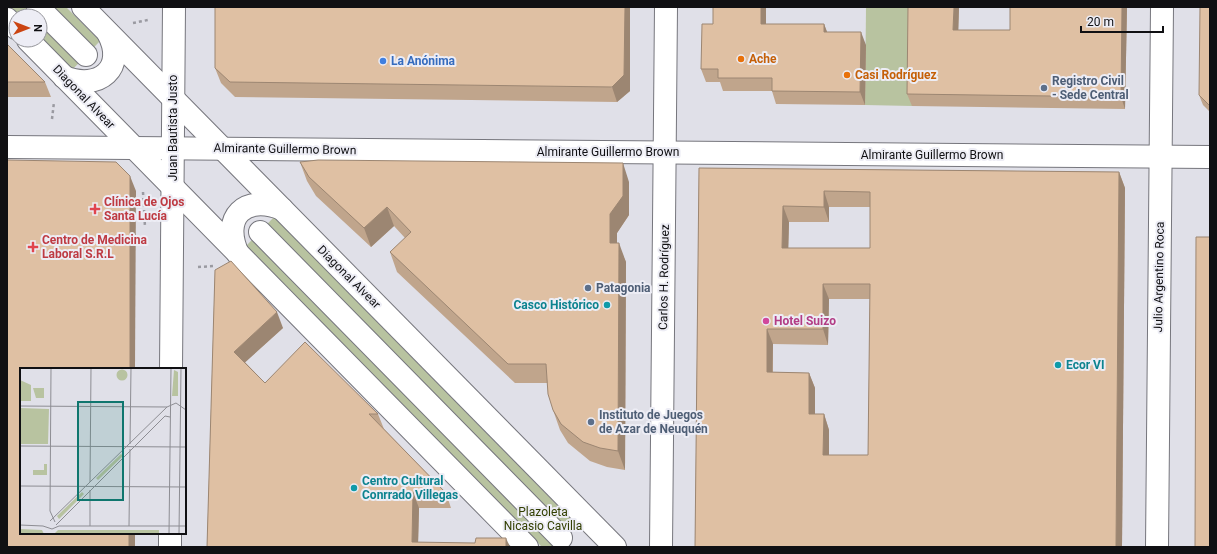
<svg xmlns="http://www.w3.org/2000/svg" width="1217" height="554" viewBox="0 0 1217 554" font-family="Roboto,sans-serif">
  <rect width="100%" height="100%" fill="#e0e0e8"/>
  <g fill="#b8c3a0">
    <path d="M10 7H66L100 41 72 70 40 37V16H19Z"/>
    <path d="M866 7H913L912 106 865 105Z"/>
    <path d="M274 217 576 524 552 547H542L246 246Z"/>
  </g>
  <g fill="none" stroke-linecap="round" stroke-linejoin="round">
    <defs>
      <g id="street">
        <path d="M38 7 86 55"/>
        <path d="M7 147 1210 157"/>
        <path d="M260 232 561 538"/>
        <path d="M171 369 174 7"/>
        <path d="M170 547V533"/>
        <path d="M661 547 666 7"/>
      </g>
      <g id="secondary">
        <path d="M83 7 615 547"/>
        <path d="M7 19 16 28"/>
        <path d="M28 40 527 547"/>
        <path d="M64 77C99 91 127 68 108 33"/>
        <path d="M238 254C221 217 245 194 282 209"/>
        <path d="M1157 547 1162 7"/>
      </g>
    </defs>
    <use href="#street" stroke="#76767d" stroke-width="24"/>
    <use href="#secondary" stroke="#76767d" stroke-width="24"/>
    <g stroke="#9a9aa1" stroke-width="2.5" stroke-dasharray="3 3" stroke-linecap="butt">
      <path d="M133 23 148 20"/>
      <path d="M52 119 54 102"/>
      <path d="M143 192 145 227"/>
      <path d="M198 267 215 266"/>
    </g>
    <use href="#street" stroke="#fff" stroke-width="22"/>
    <use href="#secondary" stroke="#fff" stroke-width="22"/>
  </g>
  <g fill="#c0a58c" fill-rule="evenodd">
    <path d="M215 7 630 91 617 102 235 97 221 83 215 68Z"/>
    <path d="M766 7V24H824L827 32 866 45 865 105 776 104 772 91H723L720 82H706L701 69 713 24Z"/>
    <path d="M959 7 958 30H1010V7H1127L1125 109 912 106 907 94Z"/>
    <path d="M1210 7V112L1203 105 1199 95Z"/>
    <path d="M7 44 45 82 51 97H7Z"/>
    <path d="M300 162 629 182V215L617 233V243L626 262 625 470 607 467 590 461 568 443 560 430 553 410 548 383H515L397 272 390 252 405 238 394 226 371 247 316 196 307 181Z"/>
    <path d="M699 168 1119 172 1125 188 1122 547H695ZM829 207H870V248H788L789 222H829ZM829 299H870L868 455H829V430L824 414H815V388L809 373 773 372V344L828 345Z"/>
    <path d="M215 270 283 328 245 362 265 383 378 414 384 429 446 493 451 508H419L418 542 506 547H207Z"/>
  </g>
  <g fill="#9c8672">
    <path d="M625 7H630V91L617 102 612 87Z"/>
    <path d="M761 7H766V37L761 24Z"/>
    <path d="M954 7H959L958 43 953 30Z"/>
    <path d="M1122 7H1127L1125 109 1121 97Z"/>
    <path d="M824 24 829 37 824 32Z"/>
    <path d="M861 32 866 45 865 105 860 92Z"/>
    <path d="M623 163 629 182V215L617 233V262L610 243V214Z"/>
    <path d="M1119 172 1125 188 1122 547H1116Z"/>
    <path d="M130 176 136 191 135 369H130Z"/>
    <path d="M824 191 829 207V222L824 207Z"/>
    <path d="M783 206 789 222 788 263 782 248Z"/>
    <path d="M387 207 394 226 371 247 364 228Z"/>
    <path d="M619 243 626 262 625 470 618 451Z"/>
    <path d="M823 284 829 299 828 345 823 329Z"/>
    <path d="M277 312 283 328 240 367 234 352Z"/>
    <path d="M767 329 773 344 772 388 767 372Z"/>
    <path d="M809 373 815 388V430L809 414Z"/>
    <path d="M824 414 829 430V471L823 455Z"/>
    <path d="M413 492 419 508 418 547 412 542Z"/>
    <rect x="129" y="533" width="6" height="14"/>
    <path d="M506 538 510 547H506Z"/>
  </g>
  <g fill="#dfc0a3" stroke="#9c8672" fill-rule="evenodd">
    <path d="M215 7H625L624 75 612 87 230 82 215 68Z"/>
    <path d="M713 7H761V24H824V32H861L860 92 772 91V78H718V69H701L702 24H713Z"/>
    <path d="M908 7H954L953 30H1010V7H1122L1121 97 907 94Z"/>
    <path d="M1200 7H1210V106L1199 95Z"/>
    <path d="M7 44 45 82H7Z"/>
    <path d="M7 160 116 162 130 176V369H21V533H129V547H7Z"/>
    <path d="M318 160 623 163V196L610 214V243H619L618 451 600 448 583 442 561 424 553 410 548 394 546 364H508L390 252 411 232 387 207 364 228 309 177 300 162Z"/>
    <path d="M699 168 1119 172 1116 547H695ZM824 191 870 192V248H782L783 206 824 207ZM823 284H870L868 455H823L824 414H809V373L767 372V329H823Z"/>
    <path d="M1196 237H1210V547H1195Z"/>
    <path d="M231 261 277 312 234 352 265 383 305 342 378 414H369L446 493 413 492 412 542 475 543 476 538H506V547H207L215 270Z"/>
  </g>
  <g fill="#e8710a" stroke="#ededf5" stroke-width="1.5">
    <circle cx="741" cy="59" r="4"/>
    <circle cx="847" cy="75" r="4"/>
  </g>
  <circle fill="#3f7fe0" stroke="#ededf5" stroke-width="1.5" cx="383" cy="61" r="4"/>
  <g fill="#5c6f8a" stroke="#ededf5" stroke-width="1.5">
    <circle cx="1044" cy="88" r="4"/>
    <circle cx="588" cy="288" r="4"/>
    <circle cx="591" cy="422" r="4"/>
  </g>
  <g fill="#e0444e" stroke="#ededf5" stroke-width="1.5">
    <path d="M93 203h4v4h4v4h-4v4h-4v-4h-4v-4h4z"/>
    <path d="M31 241h4v4h4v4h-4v4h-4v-4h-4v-4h4z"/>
  </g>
  <g fill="#0f9aa8" stroke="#ededf5" stroke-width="1.5">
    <circle cx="607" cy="305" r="4"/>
    <circle cx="1058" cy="365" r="4"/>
    <circle cx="354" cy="488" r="4"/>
  </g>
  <circle fill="#d1479c" stroke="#ededf5" stroke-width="1.5" cx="766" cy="321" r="4"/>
  <g text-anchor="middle" stroke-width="4" stroke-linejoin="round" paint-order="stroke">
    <g font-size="12" font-weight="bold" fill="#c56008" stroke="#ededf5" text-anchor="start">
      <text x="749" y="63">Ache</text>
      <text x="855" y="79">Casi Rodríguez</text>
    </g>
    <g font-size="12" font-weight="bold" fill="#366cbe" stroke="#ededf5" text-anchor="start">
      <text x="391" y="65">La Anónima</text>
    </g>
    <g font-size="12" font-weight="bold" fill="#4e5e75" stroke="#ededf5" text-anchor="start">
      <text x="1052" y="85">Registro Civil<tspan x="1052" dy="14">- Sede Central</tspan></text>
      <text x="596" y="292">Patagonia</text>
      <text x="599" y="419">Instituto de Juegos<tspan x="599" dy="14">de Azar de Neuquén</tspan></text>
    </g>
    <g font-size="12" fill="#101013" stroke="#ededf5">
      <text transform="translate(84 97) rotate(46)" y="4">Diagonal Alvear</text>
      <text transform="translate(173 128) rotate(-90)" y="4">Juan Bautista Justo</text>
      <text transform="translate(285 149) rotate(1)" y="4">Almirante Guillermo Brown</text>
      <text x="608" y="156">Almirante Guillermo Brown</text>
      <text x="932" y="159">Almirante Guillermo Brown</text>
      <text transform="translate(349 277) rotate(45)" y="4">Diagonal Alvear</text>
      <text transform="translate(664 277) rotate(-89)" y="4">Carlos H. Rodríguez</text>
      <text transform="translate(1159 277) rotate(-89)" y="4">Julio Argentino Roca</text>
    </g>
    <g font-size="12" font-weight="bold" fill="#be3a42" stroke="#ededf5" text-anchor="start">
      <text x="104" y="206">Clínica de Ojos<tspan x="104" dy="14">Santa Lucía</tspan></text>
      <text x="42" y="244">Centro de Medicina<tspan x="42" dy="14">Laboral S.R.L</tspan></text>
    </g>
    <g font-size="12" font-weight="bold" fill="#0d838f" stroke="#ededf5" text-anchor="start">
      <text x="599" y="309" text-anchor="end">Casco Histórico</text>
      <text x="1066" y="369">Ecor VI</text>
      <text x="362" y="485">Centro Cultural<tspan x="362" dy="14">Conrrado Villegas</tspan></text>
    </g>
    <g font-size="12" font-weight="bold" fill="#b23c85" stroke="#ededf5" text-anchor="start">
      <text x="774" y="325">Hotel Suizo</text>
    </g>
    <g font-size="12" fill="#323f01" stroke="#ededf5">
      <text x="543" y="516">Plazoleta<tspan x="543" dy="14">Nicasio Cavilla</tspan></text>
    </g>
  </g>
  <g transform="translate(20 368)">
    <rect width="166" height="166" fill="#e0e0e8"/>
    <path d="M96.5 7a5.5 5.5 0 1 1 11 0a5.5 5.5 0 1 1-11 0ZM154 2 158 4V28H152ZM0 12 11 17V33H0ZM13 20H24V30H16ZM0 40 29 41 28 76H0ZM101 86 103 88 78 112 76 110ZM24 96H27V107H13V102H24ZM62 124 64 126 39 151 37 148ZM0 161 22 162 24 166H0ZM38 162H139V166H34Z" fill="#b8c3a0"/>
    <path fill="none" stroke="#8d8d93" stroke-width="1" d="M31 0 30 143 35 154M0 38 147 39M110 76 111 0M0 78 166 79M70 114 71 0M0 118 166 119M30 153 147 39 156 35 166 42M0 157 23 158 32 161 39 158H166M36 157 145 48 150 49M70 158V122M109 158 110 81M149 166 151 0M159 166 161 0"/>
    <path fill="#0f766e" fill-opacity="0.15" stroke="#0f766e" stroke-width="2" d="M58 34H103V132H58Z"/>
    <rect width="166" height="166" fill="none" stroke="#101013" stroke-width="2"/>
  </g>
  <rect width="1217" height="554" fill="none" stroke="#101013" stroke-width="16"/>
  <g transform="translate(28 28) rotate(90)"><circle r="19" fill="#ededf5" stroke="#95959b"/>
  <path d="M0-3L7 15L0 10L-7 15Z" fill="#cb4411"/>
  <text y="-6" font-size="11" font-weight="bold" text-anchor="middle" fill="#101013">N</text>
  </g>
  <path d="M1081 26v6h82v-6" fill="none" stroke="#101013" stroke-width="2"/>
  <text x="1087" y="26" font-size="12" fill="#101013" stroke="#ededf5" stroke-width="3" paint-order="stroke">20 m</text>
</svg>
